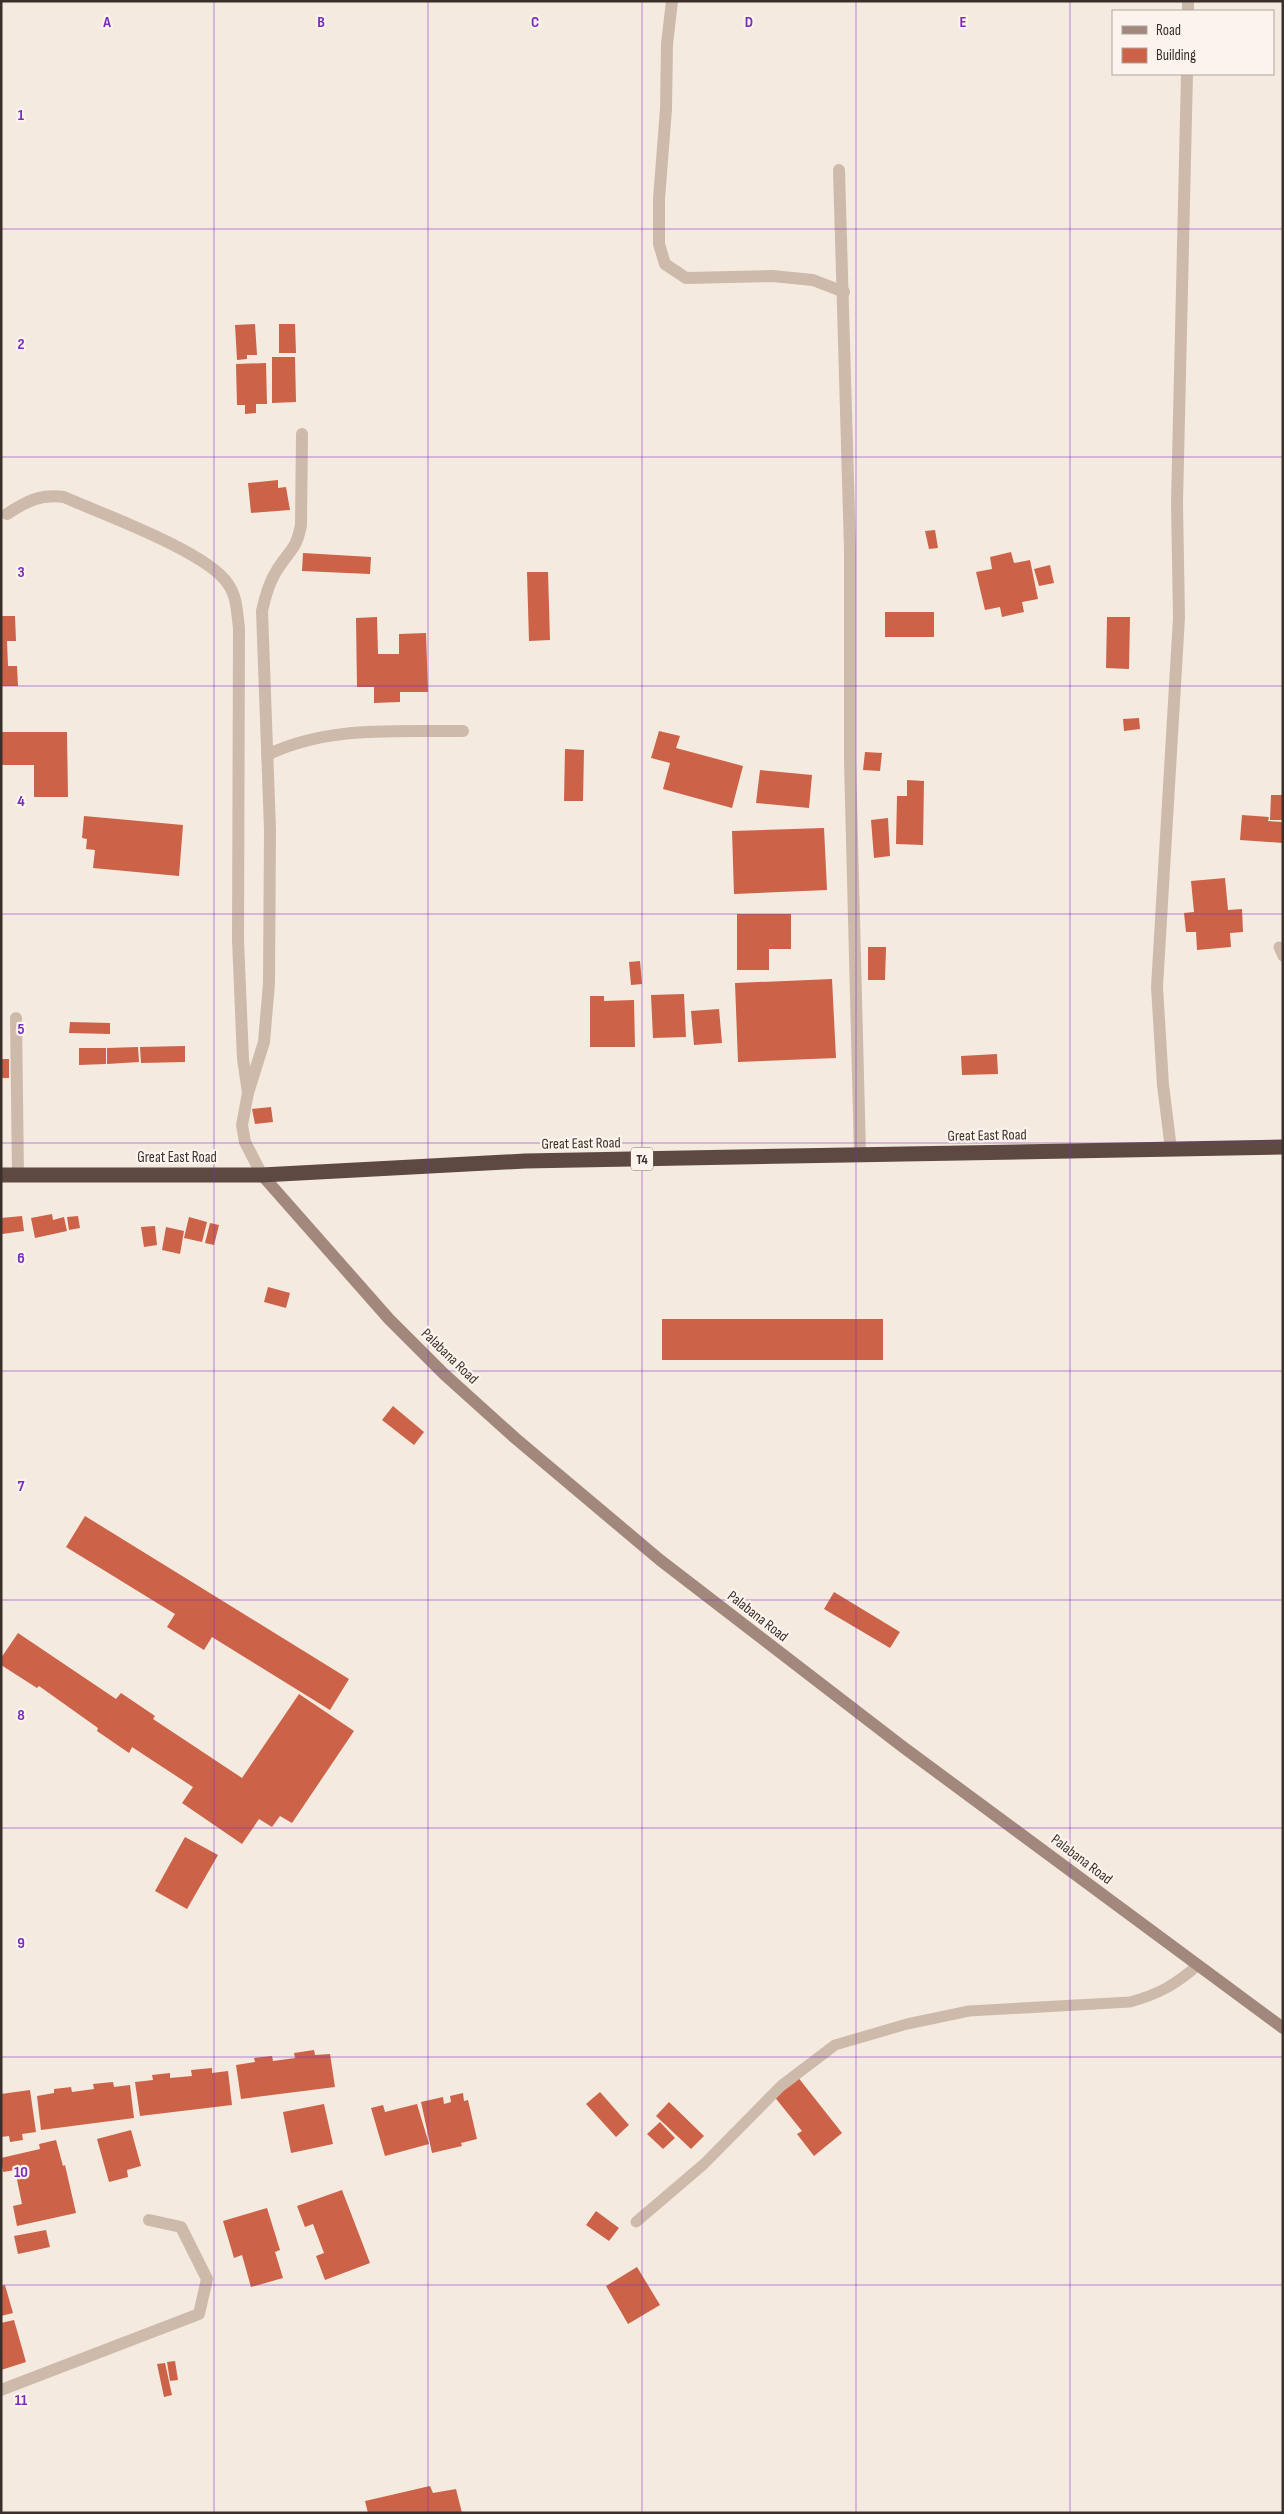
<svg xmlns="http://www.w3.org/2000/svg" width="1284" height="2514" viewBox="0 0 1284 2514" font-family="'Sofia Sans Condensed',sans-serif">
  <rect width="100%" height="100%" fill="#f5eae0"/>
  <g fill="#cc6247">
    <path d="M255 324 257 355H247V359L237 360 235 325Z"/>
    <path d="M279 324H295L296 353H279Z"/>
    <path d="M272 357H295L296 402 272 403Z"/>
    <path d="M266 363 267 404H256V413L245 414V405H237L236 364Z"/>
    <path d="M278 480V488L286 487 290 510 251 513 248 483Z"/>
    <path d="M935 530 938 548 929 549 925 531Z"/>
    <path d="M1011 552 1014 563 1030 560 1038 599 1022 602 1024 612 1002 617 1000 607 985 610 976 572 992 569 990 557Z"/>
    <path d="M303 553 371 557 370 574 302 571Z"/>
    <path d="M1050 565 1054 583 1039 586 1034 569Z"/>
    <path d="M527 572H548L550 640 529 641Z"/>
    <rect x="885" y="612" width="49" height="25"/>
    <path d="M1 616H15L16 641H7L8 666H17L18 686H1Z"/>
    <path d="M377 617 378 654H399V634L426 633 428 692H400V702L374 703V687H357L356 618Z"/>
    <path d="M1107 617H1130L1129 669 1106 668Z"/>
    <path d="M1139 718 1140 729 1124 731 1123 719Z"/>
    <path d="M659 731 680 736 676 748 743 766 732 808 663 789 670 763 651 758Z"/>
    <path d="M1 732H67L68 797H34V765H1Z"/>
    <path d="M565 749 584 750 583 801H564Z"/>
    <path d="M865 752 882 753 880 771 863 770Z"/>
    <path d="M760 770 812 775 809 808 756 803Z"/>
    <path d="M907 780 924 781 923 845 896 844 897 796H907Z"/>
    <path d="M1271 795H1283V820H1270Z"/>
    <path d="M1242 815 1269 817 1268 821 1283 822V843L1240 840Z"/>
    <path d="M84 816 183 825 179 876 93 868 95 850 86 849 87 839 82 838Z"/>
    <path d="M888 818 890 856 874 858 871 820Z"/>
    <path d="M824 828 827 890 734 894 732 831Z"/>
    <path d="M1225 878 1228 910 1242 909 1243 932 1230 933 1231 947 1197 950 1196 932H1186L1184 913 1194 912 1191 881Z"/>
    <path d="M737 914H791V949H769V970H737Z"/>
    <path d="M868 947H886L885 980H868Z"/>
    <path d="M640 961 642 984 631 985 629 962Z"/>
    <path d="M832 979 836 1058 738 1062 735 983Z"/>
    <path d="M684 994 686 1037 653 1038 651 995Z"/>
    <path d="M590 996H604V1001L634 1000 635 1047H590Z"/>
    <path d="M719 1009 722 1043 694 1045 691 1011Z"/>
    <path d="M70 1022 110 1023V1034L69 1033Z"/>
    <path d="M185 1046V1062L141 1063 140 1047Z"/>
    <path d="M138 1047 139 1062 107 1064V1048Z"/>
    <path d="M79 1048H106V1064L79 1065Z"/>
    <path d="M997 1054 998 1074 962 1075 961 1056Z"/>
    <rect x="1" y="1059" width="8" height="19"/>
    <path d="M271 1107 273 1122 255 1124 252 1109Z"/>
    <path d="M52 1214 53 1220 64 1217 67 1231 35 1238 31 1218Z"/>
    <path d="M22 1216 24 1231 2 1234 1 1218Z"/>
    <path d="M78 1216 80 1228 69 1230 67 1217Z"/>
    <path d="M189 1217 207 1222 202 1242 184 1238Z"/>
    <path d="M210 1223 219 1225 214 1245 205 1243Z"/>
    <path d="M155 1226 157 1245 144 1247 141 1227Z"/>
    <path d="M166 1227 184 1231 180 1254 162 1250Z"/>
    <path d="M268 1287 290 1293 286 1308 264 1302Z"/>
    <rect x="662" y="1319" width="221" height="41"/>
    <path d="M393 1406 424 1432 414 1445 382 1420Z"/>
    <path d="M85 1516 349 1679 330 1710 212 1637 204 1650 167 1627 175 1614 66 1547Z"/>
    <path d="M834 1592 900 1632 890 1648 824 1609Z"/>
    <path d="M18 1633 116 1699 121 1693 155 1716 153 1719 242 1778 299 1694 354 1731 292 1823 280 1816 272 1827 259 1819 242 1844 182 1803 193 1787 132 1747 129 1753 97 1731 98 1728 39 1686 37 1688 1 1665V1658Z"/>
    <path d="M185 1837 218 1855 187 1909 155 1891Z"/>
    <path d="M314 2050 315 2055 330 2054 335 2087 241 2099 236 2065 255 2062 254 2058 272 2056 273 2061 295 2058 294 2053Z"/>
    <path d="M212 2068V2073L228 2071 232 2105 140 2116 135 2082 153 2080 152 2075 170 2073V2078L192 2076 191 2070Z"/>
    <path d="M797 2076 842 2133 814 2156 797 2134 802 2131 773 2095Z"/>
    <path d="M113 2082 114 2087 130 2085 134 2118 41 2130 37 2096 54 2093V2089L71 2087 72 2092 94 2089 93 2084Z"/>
    <path d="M30 2090 36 2132 22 2134 23 2140 10 2142 9 2136 1 2137V2094Z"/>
    <path d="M600 2092 629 2125 616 2137 586 2104Z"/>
    <path d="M463 2093 464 2101 468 2100 477 2139 461 2143 462 2146 432 2153 421 2102 443 2097 444 2104 451 2102 450 2096Z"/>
    <path d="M669 2102 704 2136 691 2149 656 2116Z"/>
    <path d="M324 2104 333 2144 291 2153 283 2112Z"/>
    <path d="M417 2104 429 2144 385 2156 371 2108 383 2105 385 2112Z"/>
    <path d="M660 2122 675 2138 663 2149 647 2134Z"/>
    <path d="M131 2130 141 2166 127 2170 128 2177 109 2182 97 2139Z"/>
    <path d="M56 2140 63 2166 65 2165 76 2213 17 2226 13 2206 22 2204 15 2170 3 2172 1 2158 40 2149 39 2144Z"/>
    <path d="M342 2190 370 2263 325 2280 316 2256 324 2253 313 2224 305 2227 297 2206Z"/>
    <path d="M267 2208 280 2250 275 2252 283 2278 251 2287 242 2255 234 2258 223 2221Z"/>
    <path d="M596 2211 619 2228 609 2241 586 2225Z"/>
    <path d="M46 2230 50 2247 18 2254 14 2236Z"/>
    <path d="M637 2267 660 2305 628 2324 606 2286Z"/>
    <path d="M5 2285 13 2313 1 2316V2286Z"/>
    <path d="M14 2320 26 2362 1 2370V2323Z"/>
    <path d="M175 2361 178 2380 170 2381 167 2362Z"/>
    <path d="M165 2363 172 2395 164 2397 157 2364Z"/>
    <path d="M430 2486 433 2493 456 2489 462 2513H368L365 2501Z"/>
  </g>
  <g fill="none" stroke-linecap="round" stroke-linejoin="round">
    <g stroke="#cebaab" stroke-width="11">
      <path d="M1279 947 1283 956"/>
      <path d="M636 2222 704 2164 781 2086 835 2045 907 2024 969 2011 1130 2002C1159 1994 1175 1985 1198 1965"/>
    </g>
    <g stroke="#cebaab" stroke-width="12">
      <path d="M672 1 667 44 666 109 659 199V244L665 264 686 278 772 276 813 280 844 292"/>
      <path d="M1188 11V1"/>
      <path d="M839 170 850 549V761L860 1154"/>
      <path d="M7 514C27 501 40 494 64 497 102 514 208 552 228 584 237 596 237 613 239 628L238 940 243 1059 248 1093"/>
      <path d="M267 755C329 725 397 732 463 731"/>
      <path d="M16 1018 18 1175"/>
      <path d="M1171 1149 1163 1085 1157 987 1179 618 1177 503 1187 74"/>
      <path d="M262 1175 245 1142 242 1125 248 1093 264 1042 269 983 270 830 262 611C265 597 269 582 277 570 290 549 296 551 301 525L302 434"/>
      <path d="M1 2390 199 2314 207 2279 181 2227 149 2220"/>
    </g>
    <path stroke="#a2887c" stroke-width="12" d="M262 1175 389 1319 444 1374 515 1438 660 1560 903 1747 1283 2028"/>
    <path stroke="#5d4941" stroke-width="15" d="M1 1175H262L525 1161 1283 1147"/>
  </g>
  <path fill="none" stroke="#7b2cbf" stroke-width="1" stroke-opacity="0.55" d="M214 1V2513M428 1V2513M642 1V2513M856 1V2513M1070 1V2513M1 229H1283M1 457H1283M1 686H1283M1 914H1283M1 1143H1283M1 1371H1283M1 1600H1283M1 1828H1283M1 2057H1283M1 2285H1283"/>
  <g text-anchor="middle" stroke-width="4.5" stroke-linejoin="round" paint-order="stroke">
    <rect fill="#fbf4ed" stroke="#756a64" stroke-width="1" x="631" y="1147.5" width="22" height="23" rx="4"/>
    <g font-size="14" font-weight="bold" fill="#3b2f2a">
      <text x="642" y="1164">T4</text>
    </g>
    <g font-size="15" fill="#3b2f2a" stroke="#fbf4ed">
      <text transform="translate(987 1135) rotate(-1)" y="5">Great East Road</text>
      <text transform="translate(581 1143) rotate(-1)" y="5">Great East Road</text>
      <text x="177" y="1162">Great East Road</text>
      <text transform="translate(450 1356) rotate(44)" y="5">Palabana Road</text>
      <text transform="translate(758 1616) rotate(38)" y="5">Palabana Road</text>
      <text transform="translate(1082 1859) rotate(37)" y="5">Palabana Road</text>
    </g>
  </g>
  <g font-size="16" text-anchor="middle" font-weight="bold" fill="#7b2cbf" stroke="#fbf4ed" stroke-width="4.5" stroke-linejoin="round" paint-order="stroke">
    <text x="107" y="27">A</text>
    <text x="321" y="27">B</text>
    <text x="535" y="27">C</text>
    <text x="749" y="27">D</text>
    <text x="963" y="27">E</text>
    <text x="21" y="120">1</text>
    <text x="21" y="349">2</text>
    <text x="21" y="577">3</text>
    <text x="21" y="806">4</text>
    <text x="21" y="1034">5</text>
    <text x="21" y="1263">6</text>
    <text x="21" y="1491">7</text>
    <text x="21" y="1720">8</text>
    <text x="21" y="1948">9</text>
    <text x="21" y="2177">10</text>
    <text x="21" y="2405">11</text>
  </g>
  <rect width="1284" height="2514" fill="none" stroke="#3b2f2a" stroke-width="5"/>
  <rect x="1112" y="10" width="162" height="65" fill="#fbf4ed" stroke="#aea59f"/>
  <rect x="1122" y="26" width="25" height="8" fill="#a2887c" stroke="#aea59f"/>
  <text x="1156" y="35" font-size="15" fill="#3b2f2a">Road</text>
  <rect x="1122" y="48" width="25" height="15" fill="#cc6247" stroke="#aea59f"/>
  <text x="1156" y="60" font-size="15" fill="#3b2f2a">Building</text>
</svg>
